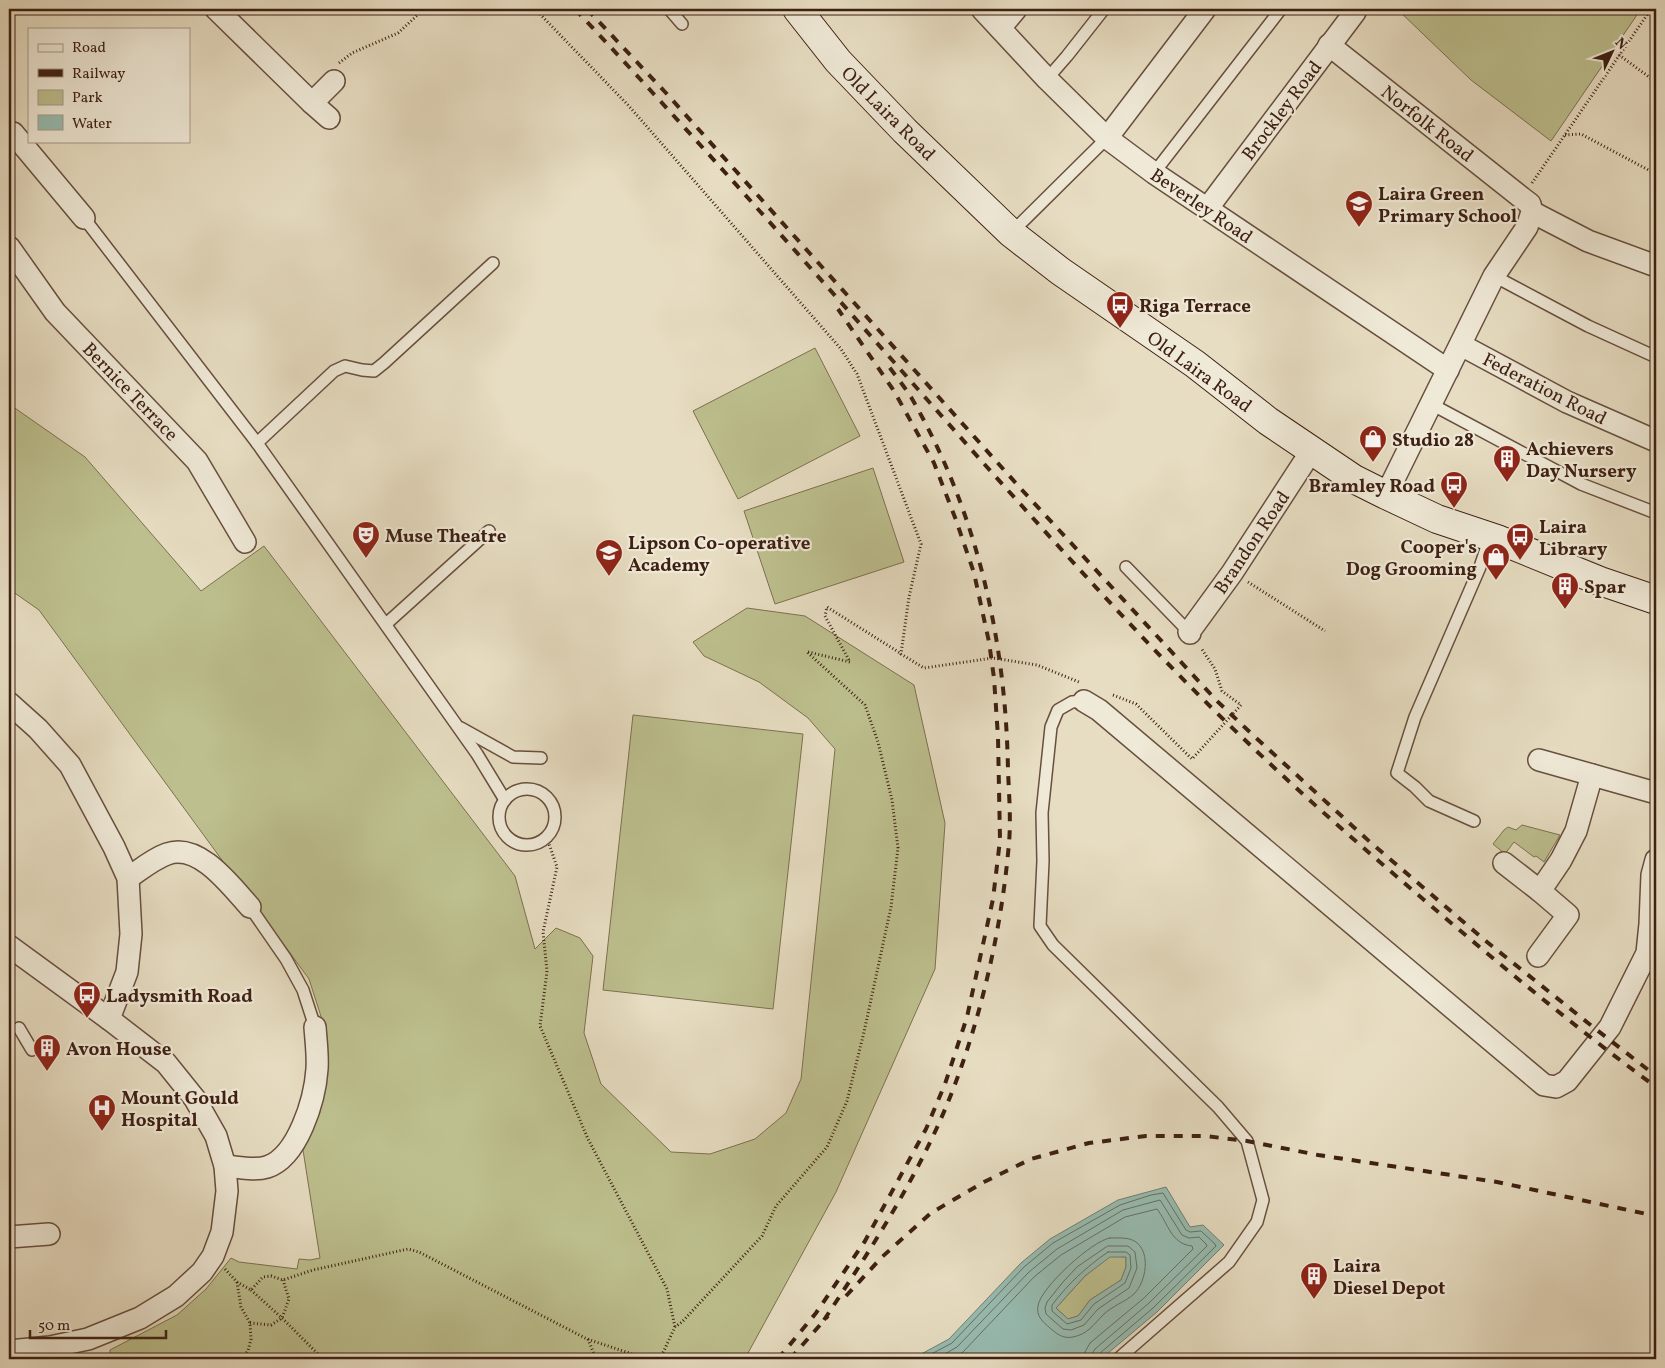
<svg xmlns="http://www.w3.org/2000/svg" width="1665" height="1368" viewBox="0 0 1665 1368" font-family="Vollkorn,serif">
  <rect width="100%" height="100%" fill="#e7ddc2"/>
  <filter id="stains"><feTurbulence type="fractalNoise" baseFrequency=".004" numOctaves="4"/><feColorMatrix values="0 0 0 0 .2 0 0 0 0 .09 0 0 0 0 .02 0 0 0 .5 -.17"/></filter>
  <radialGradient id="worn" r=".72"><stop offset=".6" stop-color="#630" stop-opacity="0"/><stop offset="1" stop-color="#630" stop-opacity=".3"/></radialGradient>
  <g fill="#bdbf8e" stroke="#7e7050">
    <path d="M1397 9H1641L1551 141 1471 80Z"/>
    <path d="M815 348 860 436 738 499 693 411Z"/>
    <path d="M9 404 85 457 201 591 264 546 515 876 535 949 556 928 580 938 593 956 584 1033 601 1084 671 1152 710 1154 755 1139 786 1113 801 1079 835 749 808 718 759 682 704 656 693 642 747 608 805 616 914 685 945 823 935 969 836 1192 748 1353 736 1359H110V1350L177 1315 206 1289 231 1258 239 1262 297 1269 299 1259 310 1260 320 1258 303 1150 320 1112 326 1032 309 979 39 610 9 589Z"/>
    <path d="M873 468 904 562 775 604 744 511Z"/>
    <path d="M633 715 803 734 773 1009 603 990Z"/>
    <path d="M1522 825 1560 835 1544 862 1536 856 1534 857 1514 842 1505 854 1493 844 1504 830 1508 827 1516 830Z"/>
    <path d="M1110 1256 1126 1257V1267L1121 1280 1090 1300 1078 1316 1068 1319 1056 1308 1085 1276Z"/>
  </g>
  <path fill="#97bcb1" stroke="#737e72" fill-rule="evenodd" d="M1166 1187 1190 1227 1203 1225 1224 1245 1157 1312 1101 1359H912L949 1339 1021 1263 1050 1239 1118 1200ZM1110 1257H1126V1267L1121 1280 1090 1300 1078 1316 1068 1319 1056 1308 1085 1276Z"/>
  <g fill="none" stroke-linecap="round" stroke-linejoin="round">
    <g stroke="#6a6e62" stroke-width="1">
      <path d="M1110 1238C1119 1238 1129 1237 1136 1242 1151 1253 1146 1282 1134 1294 1125 1302 1112 1306 1103 1315 1093 1325 1088 1334 1073 1337 1063 1339 1057 1334 1050 1328 1043 1322 1036 1316 1038 1306 1040 1288 1093 1240 1110 1238Z"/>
      <path d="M1108 1246H1128L1135 1252 1137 1268 1129 1288 1098 1309 1084 1325 1071 1330 1063 1329 1046 1314 1045 1308 1047 1302 1063 1282 1077 1267Z"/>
      <path d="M1108 1252H1126L1130 1255 1131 1268 1125 1283 1094 1304 1081 1320 1067 1324 1052 1311V1305C1068 1284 1086 1267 1108 1252Z"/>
      <path d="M922 1359 952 1343 1024 1267 1053 1243 1120 1205 1151 1195 1163 1193 1186 1230 1190 1232 1201 1231 1215 1244 1216 1246 1153 1308 1100 1353 1098 1359"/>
      <path d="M936 1359 957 1347 1029 1272 1057 1249 1123 1210 1160 1200 1182 1235 1189 1238 1199 1237 1206 1244 1207 1246 1149 1303 1095 1349 1092 1354V1359"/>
      <path d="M952 1359 962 1353 1034 1277 1061 1255 1125 1217 1157 1209C1168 1223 1171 1244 1192 1246L1193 1249 1144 1298 1090 1343 1085 1352 1084 1359"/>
    </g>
    <defs>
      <g id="service">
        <path d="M669 9 682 24"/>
        <path d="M1047 79 1067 56 1104 9"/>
        <path d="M1154 173 1281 9"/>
        <path d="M84 218 257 443 477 754 505 800"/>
        <path d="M1011 233 1107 138"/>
        <path d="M1494 276 1588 326 1656 357"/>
        <path d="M1431 404 1581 484 1656 513"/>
        <path d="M257 443 334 371 345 366 362 370 374 371 384 363 493 263"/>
        <path d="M1126 567 1189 632"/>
        <path d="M386 624 489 531"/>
        <path d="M1084 701 1072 702 1058 710 1051 727 1042 813 1043 861 1040 926 1053 945 1218 1107 1247 1141 1263 1200 1257 1222 1229 1262 1118 1359"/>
        <path d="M461 728 513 757 541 758"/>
        <circle cx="527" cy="817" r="28"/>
        <path d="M1474 821 1429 801 1415 787 1397 773 1415 717 1480 567 1490 537"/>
        <path d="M250 907 286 959 303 990 315 1027"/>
        <path d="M19 1028 32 1050"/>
      </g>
      <g id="minor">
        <path d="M216 9 312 103 334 81"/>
        <path d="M982 9 1047 79 1107 138 1154 173 1448 370"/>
        <path d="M1000 28 1016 9"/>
        <path d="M1329 45 1522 198 1530 204 1532 212"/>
        <path d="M312 103 329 118"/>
        <path d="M13 133 84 218"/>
        <path d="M1107 138 1205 9"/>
        <path d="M1207 209 1355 12"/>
        <path d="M1532 212 1588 241 1656 266"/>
        <path d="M9 247 55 312 197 461 245 542"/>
        <path d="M1461 345 1567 402 1656 441"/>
        <path d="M1386 495 1494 276 1527 227 1532 212"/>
        <path d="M1190 633 1189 632 1232 573 1312 450"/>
        <path d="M1084 701 1099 710 1544 1085 1556 1087 1567 1081 1610 1027 1647 953 1650 924 1652 875 1656 860"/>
        <path d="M9 703 38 729 70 765 114 847 128 878 131 934 127 972 109 1019"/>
        <path d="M1539 760 1656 793"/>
        <path d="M1504 863 1540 891"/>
        <path d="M128 878C140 870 153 859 167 854 199 842 231 886 250 907"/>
        <path d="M9 946 109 1019 166 1063 195 1099 216 1136 225 1166 227 1191 222 1232 213 1256 202 1272 176 1296 140 1318 88 1339 50 1347 9 1351"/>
        <path d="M1538 956 1568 915 1540 891 1561 860 1576 831 1592 775"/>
        <path d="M225 1166C238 1167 255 1171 267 1167 298 1157 315 1099 317 1069 318 1056 316 1041 315 1027"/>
        <path d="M9 1237 49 1234"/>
      </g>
      <path id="secondary" d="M797 9 838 61 905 131 1011 233 1060 271 1195 364 1268 421 1354 479 1386 495 1437 519 1497 539 1600 581 1656 600"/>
    </defs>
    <use href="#service" stroke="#684f3f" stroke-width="14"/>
    <use href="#minor" stroke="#684f3f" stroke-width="24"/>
    <use href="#secondary" stroke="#3e2013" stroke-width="30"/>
    <g stroke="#3e2013" stroke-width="3" stroke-dasharray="1 2.5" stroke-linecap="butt">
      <path d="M535 9 628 105 841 349 857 374 921 544 909 597 901 654 924 668 993 658 1037 665 1079 682"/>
      <path d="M1619 55 1656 82"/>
      <path d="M339 63 352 53 398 33 424 9"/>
      <path d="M1565 135 1581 134 1656 174"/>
      <path d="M1532 183 1651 9"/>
      <path d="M1248 582 1325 631"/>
      <path d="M808 652 850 662 825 616 827 607 900 653"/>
      <path d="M1113 695 1136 704 1192 759 1241 705 1222 691 1215 669 1201 648"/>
      <path d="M547 838 557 867 543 932 547 971 540 1026 588 1139 667 1289 675 1327"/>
      <path d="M225 1269 237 1282 251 1290 263 1277 271 1276 283 1280 313 1270 408 1249 419 1252 587 1339 647 1359"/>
      <path d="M237 1282 241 1307 250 1323 251 1339 248 1351 241 1359"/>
      <path d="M251 1290 282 1318 323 1359"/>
      <path d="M250 1323 271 1325 282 1318 289 1299 283 1280"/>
      <path d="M588 1339 596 1359"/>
      <path d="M660 1359 675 1327 682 1322 762 1236 776 1206 827 1147 847 1101 864 1032 891 907 898 848 892 800 878 742 865 705 807 652"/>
    </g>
    <use href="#service" stroke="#efe9d7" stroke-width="11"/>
    <use href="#minor" stroke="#efe9d7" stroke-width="21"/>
    <use href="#secondary" stroke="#efe9d7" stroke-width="28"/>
    <g stroke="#3e2013" stroke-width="4" stroke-dasharray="9 9" stroke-linecap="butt">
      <path d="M575 9C715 158 850 313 986 466 1070 559 1154 654 1245 740 1302 795 1362 847 1423 899 1499 964 1576 1028 1656 1087"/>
      <path d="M587 9 666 93 1022 490 1217 701 1254 736 1370 842 1487 942 1588 1023 1656 1076"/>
      <path d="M846 1296 882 1257 931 1213 984 1182 1031 1159 1089 1143 1146 1136H1205L1247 1141 1318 1155 1497 1182 1656 1216"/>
      <path d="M824 1320C873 1246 922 1171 954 1087 983 1010 1002 925 1009 843 1011 819 1009 794 1008 771 1006 640 977 511 911 397 904 386 895 375 887 364"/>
      <path d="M778 1359 816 1313 865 1241 926 1129 945 1084 967 1017 993 899 1000 840 998 737 994 678 989 642 974 573 956 520 934 463 894 391 838 309"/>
      <path d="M790 1359 828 1316"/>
    </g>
  </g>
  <defs>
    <symbol id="school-pin" viewBox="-11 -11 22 30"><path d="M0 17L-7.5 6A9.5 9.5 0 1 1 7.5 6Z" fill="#8f2418" stroke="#efe9d7"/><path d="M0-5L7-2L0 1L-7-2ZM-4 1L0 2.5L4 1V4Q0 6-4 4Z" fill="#fff"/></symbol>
    <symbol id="bus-pin" viewBox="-11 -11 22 30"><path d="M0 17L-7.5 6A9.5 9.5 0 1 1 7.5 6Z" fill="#8f2418" stroke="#efe9d7"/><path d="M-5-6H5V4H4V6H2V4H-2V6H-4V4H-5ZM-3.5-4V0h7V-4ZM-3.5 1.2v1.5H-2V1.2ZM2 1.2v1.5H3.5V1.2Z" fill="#fff"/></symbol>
    <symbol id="shop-pin" viewBox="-11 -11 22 30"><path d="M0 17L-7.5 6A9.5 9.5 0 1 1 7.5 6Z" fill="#8f2418" stroke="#efe9d7"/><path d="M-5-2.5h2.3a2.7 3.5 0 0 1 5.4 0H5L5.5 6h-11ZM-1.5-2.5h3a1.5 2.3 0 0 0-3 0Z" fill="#fff"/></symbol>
    <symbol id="building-pin" viewBox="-11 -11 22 30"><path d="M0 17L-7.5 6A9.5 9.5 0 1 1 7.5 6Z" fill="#8f2418" stroke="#efe9d7"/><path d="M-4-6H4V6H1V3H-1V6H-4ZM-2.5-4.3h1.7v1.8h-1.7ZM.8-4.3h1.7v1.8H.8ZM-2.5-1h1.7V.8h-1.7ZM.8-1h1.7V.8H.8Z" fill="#fff"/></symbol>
    <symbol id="theatre-pin" viewBox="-11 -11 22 30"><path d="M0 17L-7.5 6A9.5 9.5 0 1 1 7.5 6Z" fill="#8f2418" stroke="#efe9d7"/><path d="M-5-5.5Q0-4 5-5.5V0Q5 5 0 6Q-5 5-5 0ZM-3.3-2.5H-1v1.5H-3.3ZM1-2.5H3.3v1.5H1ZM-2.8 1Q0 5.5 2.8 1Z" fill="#fff"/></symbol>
    <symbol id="hospital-pin" viewBox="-11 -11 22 30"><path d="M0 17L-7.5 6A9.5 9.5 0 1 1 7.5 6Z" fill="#8f2418" stroke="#efe9d7"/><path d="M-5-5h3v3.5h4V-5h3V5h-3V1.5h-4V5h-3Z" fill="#fff"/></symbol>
  </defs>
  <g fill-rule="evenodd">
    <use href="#school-pin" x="1343" y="188" width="32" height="43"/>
    <use href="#bus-pin" x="1104" y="289" width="32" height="43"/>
    <use href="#shop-pin" x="1357" y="423" width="32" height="43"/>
    <use href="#building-pin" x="1491" y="443" width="32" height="43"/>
    <use href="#bus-pin" x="1438" y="469" width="32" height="43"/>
    <use href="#theatre-pin" x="350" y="519" width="32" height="43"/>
    <use href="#bus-pin" x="1504" y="521" width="32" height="43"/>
    <use href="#school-pin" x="593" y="537" width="32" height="43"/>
    <use href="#shop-pin" x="1480" y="541" width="32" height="43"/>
    <use href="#building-pin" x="1549" y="570" width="32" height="43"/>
    <use href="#bus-pin" x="71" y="979" width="32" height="43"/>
    <use href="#building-pin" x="31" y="1032" width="32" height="43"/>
    <use href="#hospital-pin" x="86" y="1092" width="32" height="43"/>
    <use href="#building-pin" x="1298" y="1260" width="32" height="43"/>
  </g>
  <g text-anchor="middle" stroke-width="4.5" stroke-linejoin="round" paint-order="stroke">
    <g font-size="19" fill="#3e2013" stroke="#efe9d7">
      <text transform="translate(1281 110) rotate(-53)" y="7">Brockley Road</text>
      <text transform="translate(889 113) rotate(45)" y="7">Old Laira Road</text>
      <text transform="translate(1428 123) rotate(38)" y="7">Norfolk Road</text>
      <text transform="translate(1202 205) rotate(34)" y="7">Beverley Road</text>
      <text transform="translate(1200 371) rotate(36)" y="7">Old Laira Road</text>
      <text transform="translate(1545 388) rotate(27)" y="7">Federation Road</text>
      <text transform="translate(131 391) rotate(46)" y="7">Bernice Terrace</text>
      <text transform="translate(1251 542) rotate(-56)" y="7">Brandon Road</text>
    </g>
    <g font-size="19" font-weight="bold" fill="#3e2013" stroke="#efe9d7" text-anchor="start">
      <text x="1378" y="200">Laira Green<tspan x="1378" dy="22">Primary School</tspan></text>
      <text x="1139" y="312">Riga Terrace</text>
      <text x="1392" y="446">Studio 28</text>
      <text x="1526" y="455">Achievers<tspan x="1526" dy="22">Day Nursery</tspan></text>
      <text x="1435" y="492" text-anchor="end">Bramley Road</text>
      <text x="1539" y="533">Laira<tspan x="1539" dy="22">Library</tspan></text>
      <text x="385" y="542">Muse Theatre</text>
      <text x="628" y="549">Lipson Co-operative<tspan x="628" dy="22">Academy</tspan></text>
      <text x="1477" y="553" text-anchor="end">Cooper's<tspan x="1477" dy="22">Dog Grooming</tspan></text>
      <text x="1584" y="593">Spar</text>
      <text x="106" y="1002">Ladysmith Road</text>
      <text x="66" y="1055">Avon House</text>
      <text x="121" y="1104">Mount Gould<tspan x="121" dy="22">Hospital</tspan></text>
      <text x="1333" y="1272">Laira<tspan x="1333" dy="22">Diesel Depot</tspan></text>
    </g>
  </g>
  <rect width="1665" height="1368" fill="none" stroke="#e7ddc2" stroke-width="30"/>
  <rect x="10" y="10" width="1645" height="1348" fill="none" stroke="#3e2013" stroke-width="2.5"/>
  <rect x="15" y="15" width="1635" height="1338" fill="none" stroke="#3e2013"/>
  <rect x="28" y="28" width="162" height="115" fill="#efe9d7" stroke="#a89989"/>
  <rect x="38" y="44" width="25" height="8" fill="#efe9d7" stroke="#a89989"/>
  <text x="72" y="52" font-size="15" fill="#3e2013">Road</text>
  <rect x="38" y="69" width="25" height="8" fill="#3e2013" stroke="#a89989"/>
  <text x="72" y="78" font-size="15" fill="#3e2013">Railway</text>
  <rect x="38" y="90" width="25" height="15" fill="#bdbf8e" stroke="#a89989"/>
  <text x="72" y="102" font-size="15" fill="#3e2013">Park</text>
  <rect x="38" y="115" width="25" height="15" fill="#97bcb1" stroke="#a89989"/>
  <text x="72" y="128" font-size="15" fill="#3e2013">Water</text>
  <g transform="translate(1612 52) rotate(47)" stroke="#efe9d7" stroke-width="4" paint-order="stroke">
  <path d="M0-4L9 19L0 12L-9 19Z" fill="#3e2013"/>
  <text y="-8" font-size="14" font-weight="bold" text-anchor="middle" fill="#3e2013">N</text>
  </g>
  <path d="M30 1330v8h136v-8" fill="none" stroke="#3e2013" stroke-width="2.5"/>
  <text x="38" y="1330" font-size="15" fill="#3e2013" stroke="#efe9d7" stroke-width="4" paint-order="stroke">50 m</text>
  <rect width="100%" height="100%" filter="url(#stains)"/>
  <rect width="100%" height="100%" fill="url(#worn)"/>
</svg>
